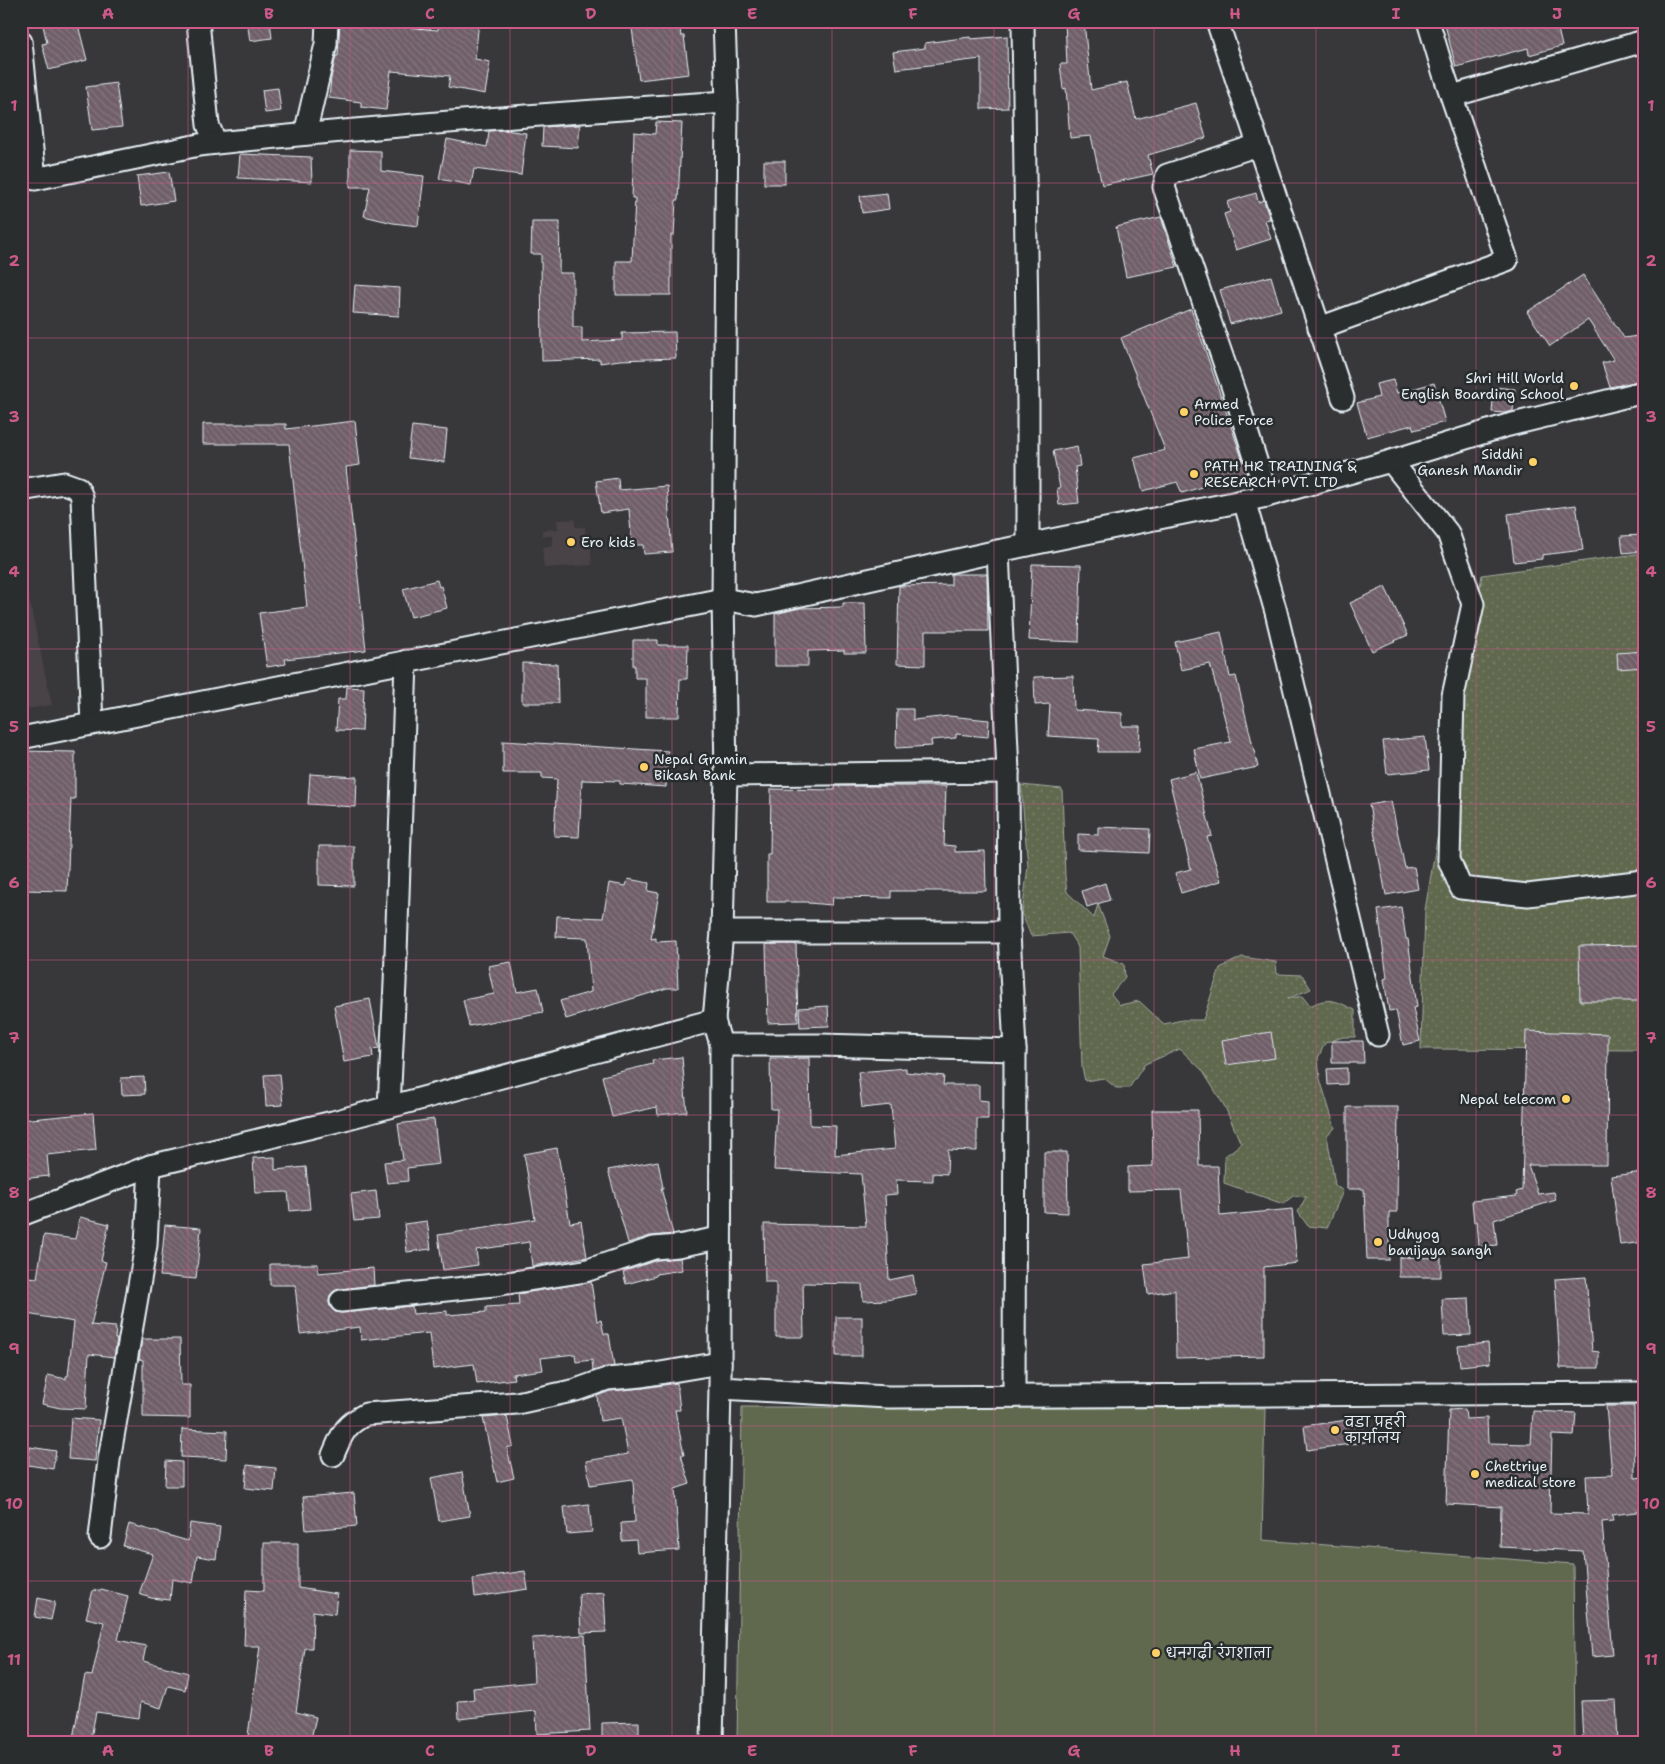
<svg xmlns="http://www.w3.org/2000/svg" width="1665" height="1764" viewBox="0 0 1665 1764" font-family="'Shantell Sans','Playpen Sans Deva',sans-serif">
  <defs>
    <pattern id="grass-dots" width="8" height="8" patternUnits="userSpaceOnUse" patternTransform="scale(1.25)"><rect width="8" height="8" fill="#60674e"/><path d="M2 2h.1M6 6h.1" fill="none" stroke="#777d68" stroke-width="1.8" stroke-linecap="round"/></pattern>
    <pattern id="building-back-hatch" width="6" height="6" patternUnits="userSpaceOnUse" patternTransform="scale(1.25)"><rect width="6" height="6" fill="#6f5e67"/><path d="M-1 5l2 2M0 0l6 6M5-1l2 2" fill="none" stroke="#84767e"/></pattern>
  </defs>
  <rect width="100%" height="100%" fill="#383739"/>
  <filter id="ink" filterUnits="userSpaceOnUse"><feTurbulence type="fractalNoise" baseFrequency=".02" numOctaves="2"/><feDisplacementMap in="SourceGraphic" scale="10" xChannelSelector="R" yChannelSelector="G"/><feConvolveMatrix kernelMatrix="1 2 1 2 8 2 1 2 1" color-interpolation-filters="sRGB"/></filter>
  <g filter="url(#ink)">
    <g fill="#484347">
      <path d="M575 519V527H585L586 538H590L592 565 544 568 542 547 553 546 552 536H542V530L558 529 557 520Z"/>
      <path d="M21 562 52 705 21 710Z"/>
    </g>
    <g fill="url(#grass-dots)" stroke="#a4aca3">
      <path d="M1644 553V1050L1421 1049 1425 910 1482 575Z"/>
      <path d="M1021 785 1062 789 1065 876 1067 892 1094 918 1098 904 1110 936 1103 956 1124 964 1125 977 1111 994 1120 1005 1139 1001 1164 1024 1182 1020H1203L1220 968 1242 957 1276 962 1277 974 1302 975 1311 989 1287 999 1302 996 1310 1006C1329 996 1336 1001 1355 1010V1037H1343L1325 1043 1318 1058 1320 1079 1335 1128 1327 1135 1335 1185 1343 1191 1327 1228 1308 1226 1298 1212 1306 1197 1293 1196 1283 1204 1224 1183 1225 1156 1241 1144 1225 1107 1202 1070 1180 1049 1145 1064 1129 1088H1116L1104 1078 1085 1081 1082 1067 1078 947 1069 933 1031 936 1022 914 1028 866Z"/>
    </g>
    <path fill="#60674e" stroke="#a4aca3" d="M742 1407 1265 1408 1262 1540 1573 1564 1575 1743H737Z"/>
    <g fill="url(#building-back-hatch)" stroke="#e8f1f8">
      <path d="M42 21H77L87 60 49 70 42 44 47 43Z"/>
      <path d="M247 21H270L272 38 250 41Z"/>
      <path d="M340 21H392V26L438 30 439 21H479L475 59 490 62 485 94 448 87 450 76 391 71 386 110 361 107V102L329 98 331 78 336 56H338Z"/>
      <path d="M631 21H679L681 36H684L689 74 639 80Z"/>
      <path d="M1444 21H1556L1562 46 1529 55 1528 48 1456 67Z"/>
      <path d="M1065 22H1084L1091 90 1127 82 1136 119 1196 103 1206 138 1148 155 1153 174 1102 185 1091 136 1070 138 1066 88 1063 89 1060 64H1067Z"/>
      <path d="M1007 36 1008 108 981 109V59L896 69 893 52 925 48V43L970 37 971 39Z"/>
      <path d="M116 83 122 127 92 130 86 87Z"/>
      <path d="M278 88 281 111 265 113 262 90Z"/>
      <path d="M656 122 682 123 678 200H676L674 235H671V295H616V261H632L635 198H632L634 132 655 134Z"/>
      <path d="M580 125 578 148 542 146 543 127Z"/>
      <path d="M504 130 526 133 521 175 474 169 471 185 439 179 447 139 487 147 489 131Z"/>
      <path d="M350 150 381 151V171L424 176 418 226 393 223 364 216 370 187H350Z"/>
      <path d="M240 154 311 157 312 182 238 178Z"/>
      <rect x="764" y="161" width="21" height="23"/>
      <path d="M169 172 174 201 141 206 137 176Z"/>
      <path d="M887 193 889 209 862 213 860 196Z"/>
      <path d="M1256 193 1258 202 1264 200 1266 208 1270 219 1265 220 1271 239 1236 250 1224 214 1230 212 1227 202Z"/>
      <path d="M1161 217 1177 267 1126 277 1116 227Z"/>
      <path d="M532 222H560L559 273H573V327H582V342L622 340V333L675 332 676 358 620 360 600 363V359L542 361 541 254H531Z"/>
      <path d="M1583 275 1624 338 1644 335V380L1610 387 1602 363 1614 360 1588 320 1550 346 1527 312Z"/>
      <path d="M1271 276 1281 310 1230 324 1220 290Z"/>
      <path d="M355 285 400 288 399 316 353 313Z"/>
      <path d="M1191 309 1247 473 1182 493 1177 482 1143 491 1134 458 1165 450 1121 338Z"/>
      <path d="M1393 380 1397 393 1434 383 1445 422 1414 430 1412 425 1367 437 1357 403 1379 397 1376 384Z"/>
      <path d="M1494 387 1515 389 1513 411 1504 413 1492 412Z"/>
      <path d="M355 421 360 465 346 467 366 650 285 659 286 664 267 667 259 613 307 607 289 444H203V424H286V429Z"/>
      <path d="M412 426 447 430 444 462 408 458Z"/>
      <path d="M1077 446 1080 466 1075 467 1079 503 1059 505 1057 488H1060L1053 451Z"/>
      <path d="M618 478 619 490 667 486 672 552 644 554 643 545H632L629 509 601 513 596 481Z"/>
      <path d="M1576 505 1583 550 1542 555V559L1514 562 1508 514Z"/>
      <path d="M1644 535V551L1623 553 1621 536Z"/>
      <path d="M1032 564 1081 565 1079 642 1029 640Z"/>
      <path d="M951 574H987L988 631H925V665L897 664 899 586 951 585Z"/>
      <path d="M437 580 439 587 441 586 447 608 411 617 403 589Z"/>
      <path d="M1385 587 1408 635 1372 651 1350 603Z"/>
      <path d="M843 603H865L866 653H844V650L808 651V666H775V614L800 608 843 607Z"/>
      <path d="M1221 632 1230 677 1236 676 1258 767 1200 779 1194 749 1231 742 1210 664 1181 670 1175 642Z"/>
      <path d="M633 640H658V645H688L687 679H680L679 717H646V678H635V666H633Z"/>
      <path d="M1644 651V667L1618 669 1617 653Z"/>
      <path d="M522 663 557 664 558 703H522Z"/>
      <path d="M1073 676 1074 710 1122 713V726H1140L1139 752H1098L1099 739 1048 736 1050 704 1035 705 1034 677Z"/>
      <path d="M347 687 364 688 362 731 336 730 338 699H346Z"/>
      <path d="M897 709H913V720L949 716 989 720 988 737 956 734V738L931 740 932 746 896 748Z"/>
      <path d="M1425 737 1429 770 1387 774 1383 741Z"/>
      <path d="M503 741 668 751 666 787 620 784V781L582 780 579 837 554 836 557 779 542 778V773H503Z"/>
      <path d="M21 751 75 752V799H71L67 891 21 890Z"/>
      <path d="M1196 772 1212 836 1207 837 1221 881 1181 893 1175 873 1191 869 1169 779Z"/>
      <path d="M310 774 357 777 356 807 308 804Z"/>
      <path d="M835 786H946L944 845 955 846V852L985 851 986 891H891V898L833 897 832 905 808 903V902H767V854H770L771 789 835 790Z"/>
      <path d="M1391 801 1405 868 1414 867 1418 889 1386 895 1369 805Z"/>
      <path d="M1098 827 1150 829 1149 853 1078 850V834L1098 835Z"/>
      <path d="M319 846H354V886L319 885Z"/>
      <path d="M628 879 649 883 648 891 659 893 651 939 656 938V942L676 941 678 988H667L566 1019 560 1001 591 992 587 938 556 937 557 916 603 918 609 883 626 886Z"/>
      <path d="M1105 883 1110 900 1087 907 1082 891Z"/>
      <path d="M1401 907 1406 939H1408L1417 1007 1413 1008 1420 1041 1403 1045 1396 1010 1389 1011 1384 979 1387 978 1378 910Z"/>
      <path d="M766 944H796L798 1022 768 1023Z"/>
      <path d="M1644 945V1001H1580L1579 946Z"/>
      <path d="M511 962 517 992 538 988 543 1012 469 1026 463 1000 494 994 488 966Z"/>
      <path d="M370 999 379 1048 372 1049 373 1057 344 1062 334 1006Z"/>
      <path d="M828 1006 829 1026 800 1027 799 1008Z"/>
      <path d="M1526 1031 1608 1034 1607 1165H1528L1538 1194 1554 1192 1556 1200 1494 1220 1497 1245 1479 1247 1477 1221 1474 1222 1472 1201 1517 1196 1516 1192 1522 1190Z"/>
      <path d="M1271 1032 1275 1058 1226 1065 1222 1040Z"/>
      <path d="M1332 1041H1363L1364 1063H1332Z"/>
      <path d="M682 1057 687 1112 658 1115 657 1107 612 1117 602 1076 653 1064 652 1060Z"/>
      <path d="M809 1058 810 1125 836 1126 835 1155 895 1149 891 1105 862 1108 858 1072 906 1068V1072L944 1076 943 1085H979V1100L988 1101V1119H977V1151L948 1150 947 1174 933 1173V1181L896 1180 897 1194 885 1195 889 1280 913 1275 916 1294 887 1300 863 1301 862 1284 803 1283 804 1337H776V1282H765L764 1224 866 1226 861 1174 774 1170 777 1109H771L770 1059Z"/>
      <path d="M1347 1068V1084L1328 1085 1327 1069Z"/>
      <path d="M280 1074 283 1105 266 1106 264 1075Z"/>
      <path d="M144 1077 145 1094 122 1095 121 1078Z"/>
      <path d="M1347 1107H1398L1397 1212H1389V1260H1367L1364 1189H1347Z"/>
      <path d="M1152 1110H1198L1199 1166H1218L1220 1216 1292 1209 1297 1263 1264 1267V1356L1176 1358 1175 1290 1148 1294 1144 1264 1188 1259 1181 1190 1128 1191V1167L1153 1166Z"/>
      <path d="M93 1113 96 1150 47 1155 49 1176 21 1179V1120Z"/>
      <path d="M434 1119 439 1164 407 1168 408 1181 387 1183 384 1162 403 1160 398 1124Z"/>
      <path d="M557 1148 570 1223 581 1221 587 1257 532 1266 529 1242 476 1250 478 1265 443 1270 438 1235 492 1227V1226L535 1219 524 1154Z"/>
      <path d="M1044 1152H1067L1068 1213 1044 1212Z"/>
      <path d="M275 1157V1170L306 1167 310 1209 290 1211 288 1192 255 1193 253 1158Z"/>
      <path d="M658 1161 663 1188H661L673 1234 650 1236 628 1243 608 1170Z"/>
      <path d="M1644 1172V1242L1620 1245 1611 1176Z"/>
      <path d="M376 1191 379 1219 354 1221 351 1194Z"/>
      <path d="M80 1217 109 1224 101 1261 106 1262 91 1325 116 1327 115 1339H117L114 1357 89 1354 86 1409 60 1408 42 1404 48 1375 66 1379V1376H68L74 1322 21 1313V1276L37 1278 44 1235 75 1239Z"/>
      <path d="M427 1221 431 1249 407 1252 404 1224Z"/>
      <path d="M165 1225 201 1228 196 1279 160 1276Z"/>
      <path d="M1399 1257 1441 1258V1277H1399Z"/>
      <path d="M680 1258 682 1270 656 1274V1276L626 1284 623 1272 657 1260Z"/>
      <path d="M270 1264H318V1273L373 1268 374 1285 340 1289 334 1291 330 1295 329 1302 331 1308 335 1312 342 1313 412 1306 413 1314 447 1311V1315L486 1312V1307L519 1305 518 1294 591 1282 597 1321 601 1320 604 1334H609L614 1366 593 1371 592 1360 576 1362 575 1354 541 1358 543 1370 513 1374 514 1379 477 1384 474 1364 433 1369 429 1333 361 1340 360 1327 300 1334 295 1285H270Z"/>
      <path d="M1586 1277 1592 1351 1599 1352V1368H1560L1555 1279Z"/>
      <path d="M1469 1298 1471 1335 1444 1336 1442 1299Z"/>
      <rect x="836" y="1317" width="26" height="39"/>
      <path d="M142 1339H180L181 1385H190V1418L143 1417V1360L139 1359Z"/>
      <path d="M1488 1343 1490 1363 1460 1366 1458 1346Z"/>
      <path d="M677 1383 680 1410H675L684 1455H681L690 1484 675 1489 679 1550 637 1553 636 1540 622 1541 621 1523 635 1522 633 1479 590 1485 586 1461 628 1454 621 1418 600 1421 597 1396 610 1391 643 1388Z"/>
      <path d="M1606 1406H1634L1635 1478 1644 1477V1511L1612 1515 1613 1521 1602 1522 1613 1655 1592 1657 1583 1551 1500 1547 1501 1507 1446 1504 1449 1410 1465 1409 1466 1419 1487 1418 1488 1443 1531 1444 1533 1411 1576 1413 1574 1436 1552 1435 1550 1513 1588 1514 1586 1476 1612 1475Z"/>
      <path d="M507 1416 513 1446 507 1448 514 1478 497 1482 483 1418Z"/>
      <path d="M71 1418 99 1420 95 1461 68 1459Z"/>
      <path d="M1362 1418 1365 1442 1307 1450 1304 1426Z"/>
      <path d="M182 1429 227 1431 226 1459 181 1457Z"/>
      <path d="M30 1447 56 1451 53 1469 28 1465Z"/>
      <path d="M166 1461 182 1462V1486H165Z"/>
      <path d="M247 1465 276 1468 274 1491 245 1488Z"/>
      <path d="M462 1472 470 1516 439 1521 431 1478Z"/>
      <path d="M354 1493 357 1526 306 1530 303 1497Z"/>
      <path d="M589 1504 592 1532 567 1534 564 1507Z"/>
      <path d="M190 1523 220 1527 216 1559 197 1556 193 1583 172 1579 170 1600 151 1598 139 1594 153 1554 123 1546 129 1524 188 1541Z"/>
      <path d="M264 1543H298V1588L337 1594 335 1614 313 1611 312 1648H305L296 1712 316 1717 310 1743H247L260 1646H244L246 1590 264 1591Z"/>
      <path d="M525 1571 528 1589 475 1597 473 1579Z"/>
      <path d="M101 1589 128 1596 118 1640 146 1646 143 1661 188 1673 185 1690 168 1686 161 1708 141 1702 139 1718 96 1712 90 1743H72L85 1675 92 1676 104 1622 86 1618 93 1590 100 1591Z"/>
      <path d="M604 1592 606 1632 581 1633 579 1594Z"/>
      <path d="M38 1598 55 1602 51 1620 35 1617Z"/>
      <path d="M585 1635 590 1731 537 1734 536 1711 459 1719 458 1701 474 1700 473 1688 534 1682 532 1638Z"/>
      <path d="M1616 1700 1618 1743H1583L1581 1701Z"/>
      <path d="M639 1722V1743H602V1723Z"/>
    </g>
    <g fill="none" stroke-linecap="round" stroke-linejoin="round">
      <defs>
        <g id="street">
          <path d="M198 21 208 125 216 143"/>
          <path d="M1023 21 1028 404V545"/>
          <path d="M1217 21 1343 398"/>
          <path d="M21 42 35 179 199 145 216 143C386 126 556 113 727 102"/>
          <path d="M1452 96 1644 41"/>
          <path d="M305 134 326 44 327 21"/>
          <path d="M1258 145 1167 175 1164 187 1239 406 1267 496"/>
          <path d="M1319 328 1507 260 1443 71 1428 21"/>
          <path d="M1391 461 1448 533 1473 604 1453 696 1449 860 1461 888 1528 895 1644 881"/>
          <path d="M21 490 64 483 78 488 82 497 92 724"/>
          <path d="M1244 500 1276 612 1378 1035"/>
          <path d="M998 551 1008 772 1009 932 1015 1050 1014 1396"/>
          <path d="M21 738 723 599 756 605 998 551 1267 496 1391 461 1505 426 1644 392"/>
          <path d="M726 775 1008 772"/>
          <path d="M722 932H1009"/>
          <path d="M721 1045H819L1015 1050"/>
          <path d="M389 1107 395 983 406 661"/>
          <path d="M21 1215 150 1166 333 1122 714 1020"/>
          <path d="M341 1301 494 1285 585 1271 654 1248 678 1246 719 1238"/>
          <path d="M720 1388 888 1397 1644 1393"/>
          <path d="M333 1455C343 1432 344 1426 366 1414L517 1403 576 1390 607 1379 642 1376 720 1363"/>
          <path d="M100 1537 109 1460 146 1245 150 1166"/>
          <path d="M712 1743 720 1388 721 1045 714 1020 722 932 726 775 723 599 727 102 724 21"/>
        </g>
      </defs>
      <use href="#street" stroke="#e8f1f8" stroke-width="25"/>
      <use href="#street" stroke="#2a2d2e" stroke-width="21"/>
    </g>
  </g>
  <path fill="none" stroke="#cd598a" stroke-width="1" stroke-opacity="0.55" d="M188 21V1743M350 21V1743M510 21V1743M672 21V1743M832 21V1743M994 21V1743M1154 21V1743M1316 21V1743M1476 21V1743M21 183H1644M21 338H1644M21 494H1644M21 649H1644M21 804H1644M21 960H1644M21 1115H1644M21 1270H1644M21 1426H1644M21 1581H1644"/>
  <g fill="#ffd166" stroke="#2a2d2e" stroke-width="2">
    <circle cx="1574" cy="386" r="5"/>
    <circle cx="1184" cy="412" r="5"/>
    <circle cx="1533" cy="462" r="5"/>
    <circle cx="1194" cy="474" r="5"/>
    <circle cx="571" cy="542" r="5"/>
    <circle cx="644" cy="767" r="5"/>
    <circle cx="1566" cy="1099" r="5"/>
    <circle cx="1378" cy="1242" r="5"/>
    <circle cx="1335" cy="1430" r="5"/>
    <circle cx="1475" cy="1474" r="5"/>
    <circle cx="1156" cy="1653" r="5"/>
  </g>
  <g text-anchor="middle" stroke-width="5" stroke-linejoin="round" paint-order="stroke">
    <g font-size="14" fill="#e8f1f8" stroke="#2a2d2e" text-anchor="start">
      <text x="1564" y="383" text-anchor="end">Shri Hill World<tspan x="1564" dy="16">English Boarding School</tspan></text>
      <text x="1194" y="409">Armed<tspan x="1194" dy="16">Police Force</tspan></text>
      <text x="1523" y="459" text-anchor="end">Siddhi<tspan x="1523" dy="16">Ganesh Mandir</tspan></text>
      <text x="1204" y="471">PATH HR TRAINING &amp;<tspan x="1204" dy="16">RESEARCH PVT. LTD</tspan></text>
      <text x="581" y="547">Ero kids</text>
      <text x="654" y="764">Nepal Gramin<tspan x="654" dy="16">Bikash Bank</tspan></text>
      <text x="1556" y="1104" text-anchor="end">Nepal telecom</text>
      <text x="1388" y="1239">Udhyog<tspan x="1388" dy="16">banijaya sangh</tspan></text>
      <text x="1345" y="1427">वडा प्रहरी<tspan x="1345" dy="16">कार्यालय</tspan></text>
      <text x="1485" y="1471">Chettriye<tspan x="1485" dy="16">medical store</tspan></text>
      <text x="1166" y="1658">धनगढी रंगशाला</text>
    </g>
  </g>
  <rect width="1665" height="1764" fill="none" stroke="#2a2d2e" stroke-width="55"/>
  <rect x="28" y="28" width="1610" height="1708" fill="none" stroke="#cd598a" stroke-width="2"/>
  <g font-size="16" text-anchor="middle" font-weight="bold" fill="#cd598a">
    <text x="108" y="19">A</text>
    <text x="269" y="19">B</text>
    <text x="430" y="19">C</text>
    <text x="591" y="19">D</text>
    <text x="752" y="19">E</text>
    <text x="913" y="19">F</text>
    <text x="1074" y="19">G</text>
    <text x="1235" y="19">H</text>
    <text x="1396" y="19">I</text>
    <text x="1557" y="19">J</text>
    <text x="14" y="111">1</text>
    <text x="1651" y="111">1</text>
    <text x="14" y="266">2</text>
    <text x="1651" y="266">2</text>
    <text x="14" y="422">3</text>
    <text x="1651" y="422">3</text>
    <text x="14" y="577">4</text>
    <text x="1651" y="577">4</text>
    <text x="14" y="732">5</text>
    <text x="1651" y="732">5</text>
    <text x="14" y="888">6</text>
    <text x="1651" y="888">6</text>
    <text x="14" y="1043">7</text>
    <text x="1651" y="1043">7</text>
    <text x="14" y="1198">8</text>
    <text x="1651" y="1198">8</text>
    <text x="14" y="1354">9</text>
    <text x="1651" y="1354">9</text>
    <text x="14" y="1509">10</text>
    <text x="1651" y="1509">10</text>
    <text x="14" y="1665">11</text>
    <text x="1651" y="1665">11</text>
    <text x="108" y="1756">A</text>
    <text x="269" y="1756">B</text>
    <text x="430" y="1756">C</text>
    <text x="591" y="1756">D</text>
    <text x="752" y="1756">E</text>
    <text x="913" y="1756">F</text>
    <text x="1074" y="1756">G</text>
    <text x="1235" y="1756">H</text>
    <text x="1396" y="1756">I</text>
    <text x="1557" y="1756">J</text>
  </g>
</svg>
